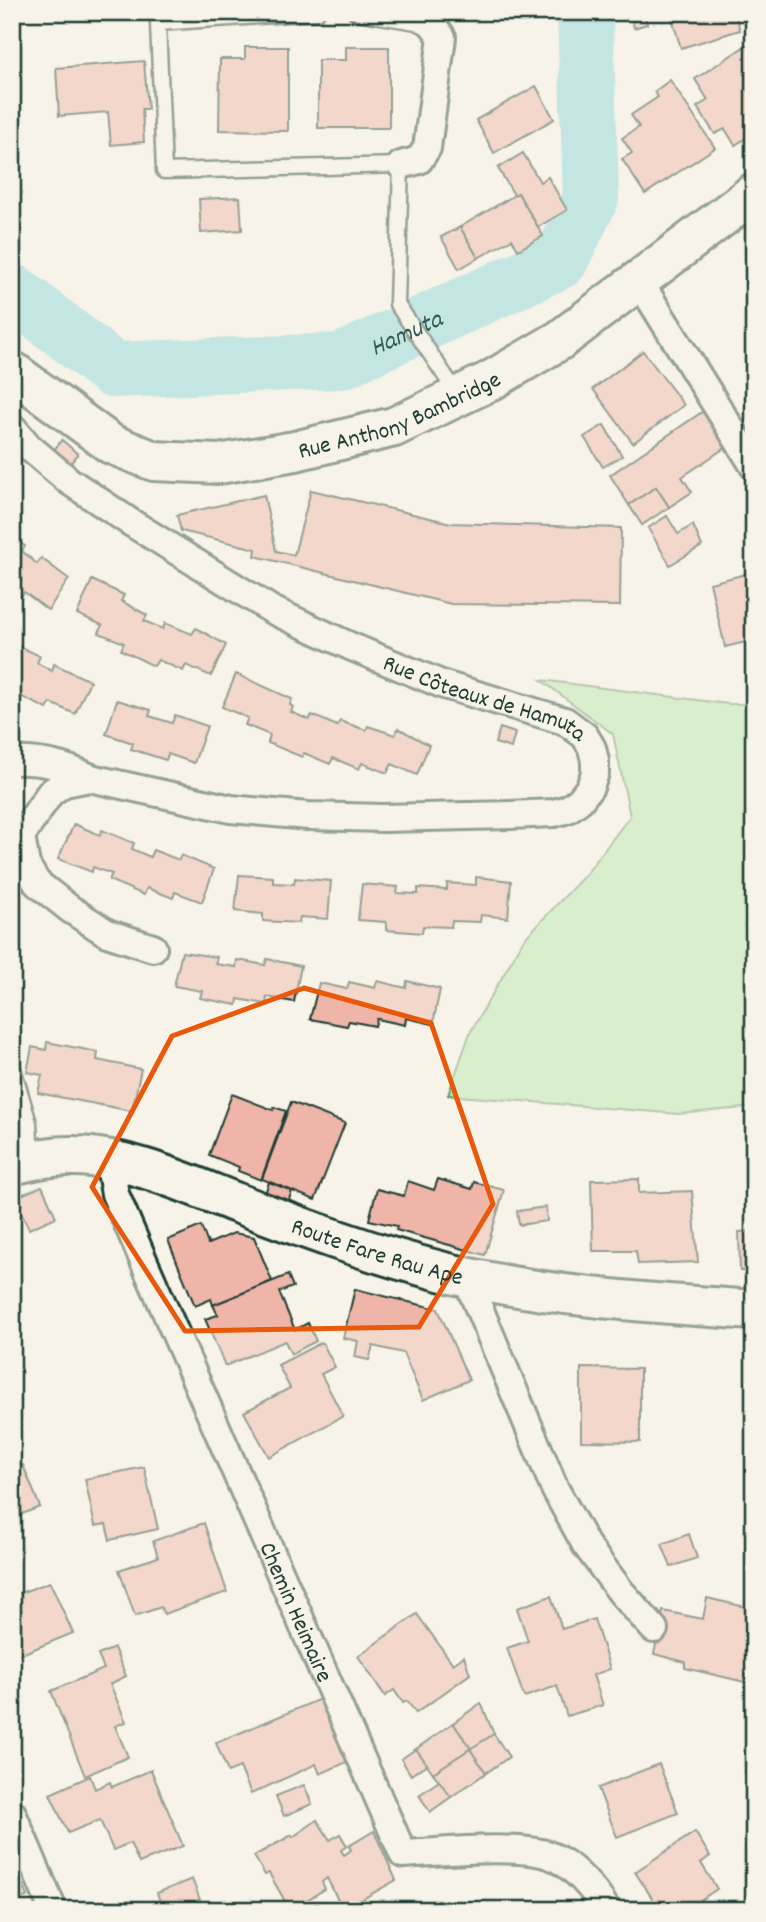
<svg xmlns="http://www.w3.org/2000/svg" width="766" height="1922" viewBox="0 0 766 1922" font-family="Dekko,sans-serif">
  <rect width="100%" height="100%" fill="#f7f3e8"/>
  <filter id="ink" filterUnits="userSpaceOnUse"><feTurbulence type="fractalNoise" baseFrequency=".0143" numOctaves="2"/><feDisplacementMap in="SourceGraphic" scale="14" xChannelSelector="R" yChannelSelector="G"/><feConvolveMatrix kernelMatrix="1 2 1 2 8 2 1 2 1" color-interpolation-filters="sRGB"/></filter>
  <g filter="url(#ink)">
    <path fill="#b4e9ab" stroke="#6a9370" stroke-width="2" d="M541 680 728 704H754V1107L679 1114 448 1095 470 1033 524 939 586 874 630 816 613 734Z"/>
    <g fill="none" stroke-linecap="round" stroke-linejoin="round">
      <path stroke="#86d7de" stroke-width="56" id="s1" d="M12 291 113 370 341 361 560 261 591 198 585 12"/>
    </g>
    <g fill="#eeb5a8" stroke="#1f3d34" stroke-width="2">
      <path d="M630 12H644L647 24 634 28Z"/>
      <path d="M670 12H735L740 30 681 48Z"/>
      <path d="M750 43 754 49V133L735 145 725 129 715 134 697 107 708 100 695 79Z"/>
      <path d="M245 47H288V131L219 130 220 59H245Z"/>
      <path d="M346 47H389V128H318V60H346Z"/>
      <path d="M144 61 148 109H142L144 142 111 145 108 112 59 116 56 68Z"/>
      <path d="M670 80 715 148 645 194 622 159 632 153 622 138 639 127 631 115 658 97 654 92Z"/>
      <path d="M536 86 554 119 494 153 476 120Z"/>
      <path d="M523 153 540 182 548 177 567 210 538 227 518 193 514 195 498 168Z"/>
      <path d="M518 193 543 236 518 250 512 239 478 258 460 227Z"/>
      <path d="M240 197 242 230 201 233 199 199Z"/>
      <path d="M460 227 478 258 459 269 441 237Z"/>
      <path d="M643 351 684 405 633 443 593 389Z"/>
      <path d="M705 410 729 445 682 477 692 492 669 507 656 487 629 505 610 475Z"/>
      <path d="M604 425 622 456 603 467 584 437Z"/>
      <path d="M62 440 78 454 70 464 54 450Z"/>
      <path d="M656 487 669 507 642 525 629 505Z"/>
      <path d="M311 490 451 523 621 528 620 606 451 604 255 556 256 549 181 531 177 515 264 495 276 551 294 555Z"/>
      <path d="M667 516 678 534 693 525 702 546 670 565 648 528Z"/>
      <path d="M12 537 25 546 22 551 37 564 41 558 69 579 48 610 24 592 21 597 12 591Z"/>
      <path d="M754 572V640L725 647 710 583Z"/>
      <path d="M92 580 124 595 121 601 147 615 144 621 163 629 165 623 192 634 196 628 226 645 211 676 186 665 183 671 158 660 154 666 121 650 124 643 99 633 102 625 77 614Z"/>
      <path d="M12 636 17 638 14 644 40 656 37 663 52 671 54 664 90 681 75 714 51 703 47 709 14 693 17 687 12 685Z"/>
      <path d="M236 674 292 699 290 705 293 707 291 712 309 720 312 715 337 726 340 721 366 730 368 726 395 735 398 728 429 745 417 775 392 764 387 773 362 763 359 769 333 758 330 764 304 753 302 757 268 743 270 735 245 725 248 718 222 707Z"/>
      <path d="M117 700 151 710 149 716 172 723 175 715 207 726 194 763 168 754 166 760 131 749 133 743 106 734Z"/>
      <path d="M500 728 515 733 511 748 495 743Z"/>
      <path d="M74 824 100 835 102 830 134 843 132 849 150 857 153 850 179 860 181 855 214 869 202 902 175 892 173 898 147 888 144 895 109 880 112 874 93 867 92 872 58 859Z"/>
      <path d="M239 875 273 877V883L294 884 295 878 331 881 328 919 300 917 299 923 263 921V914L235 911Z"/>
      <path d="M476 877 511 881 508 918 481 915 480 922 452 921 451 927 423 926 422 933 386 930V922L358 920 362 884 398 887 397 893 418 894V888L447 890V883L476 885Z"/>
      <path d="M182 952 217 957 215 964 236 967 237 960 265 965 267 959 301 966 294 1002 267 997 266 1004 238 999 237 1005 200 998 202 991 174 986Z"/>
      <path d="M377 981 406 988 407 981 440 989 433 1024 406 1018 405 1025 377 1019 375 1026 349 1021 347 1026 310 1019 319 983 347 989 349 982 375 988Z"/>
      <path d="M47 1042 98 1052 97 1060 141 1069 132 1111 38 1093 42 1075 27 1072 32 1047 46 1050Z"/>
      <path d="M232 1094 273 1110 274 1107 286 1111 261 1180 238 1171 239 1167 209 1155Z"/>
      <path d="M291 1102 345 1123 315 1200 262 1179Z"/>
      <path d="M438 1179 472 1189 474 1182 504 1190 485 1255 396 1230 397 1226 369 1220 377 1189 404 1196 408 1181 434 1190Z"/>
      <path d="M639 1179V1193L692 1191 698 1262 638 1264 636 1251H593L591 1180Z"/>
      <path d="M269 1182 292 1191 288 1202 265 1194Z"/>
      <path d="M42 1186 56 1217 29 1229 14 1198Z"/>
      <path d="M546 1207 547 1221 519 1225 517 1211Z"/>
      <path d="M201 1226 208 1244 234 1233 254 1237 272 1281 213 1305 211 1299 195 1306 168 1240Z"/>
      <path d="M754 1231V1271H740L739 1232Z"/>
      <path d="M288 1275 293 1287 279 1292 295 1330 308 1323 316 1341 291 1354 285 1341 225 1366 205 1319 218 1315 213 1305Z"/>
      <path d="M355 1289 438 1309 469 1380 423 1400 403 1353 373 1346 369 1360 355 1357 358 1341 343 1338Z"/>
      <path d="M322 1342 335 1367 321 1374 343 1416 269 1457 244 1412 290 1388 278 1365Z"/>
      <path d="M581 1368 640 1369V1442L581 1441Z"/>
      <path d="M23 1465 40 1507 12 1518V1469Z"/>
      <path d="M144 1467 158 1529 110 1540 106 1524 95 1526 85 1479Z"/>
      <path d="M204 1523 227 1592 164 1614 161 1607 135 1616 119 1570 158 1557 153 1541Z"/>
      <path d="M689 1534 697 1558 671 1567 662 1544Z"/>
      <path d="M50 1582 73 1633 12 1658V1596Z"/>
      <path d="M551 1596 562 1629 594 1619 610 1669 593 1675 603 1705 567 1716 557 1686 524 1697 507 1648 528 1641 517 1608Z"/>
      <path d="M707 1598 754 1609 751 1630 754 1631V1677L747 1676 745 1682 685 1668V1662L654 1654 663 1611 703 1619Z"/>
      <path d="M417 1614 453 1664 464 1656 470 1674 416 1713 407 1701 403 1703 394 1690 385 1696 358 1656Z"/>
      <path d="M114 1648 126 1676 110 1684 126 1722 115 1726 128 1757 85 1776 51 1691 104 1669 98 1655Z"/>
      <path d="M320 1699 347 1762 320 1774 316 1764 251 1794 240 1767 228 1772 216 1743Z"/>
      <path d="M481 1703 494 1734 471 1749 453 1723Z"/>
      <path d="M453 1723 471 1749 433 1773 416 1749Z"/>
      <path d="M494 1734 509 1757 486 1773 470 1749Z"/>
      <path d="M416 1749 427 1764 411 1775 401 1759Z"/>
      <path d="M470 1749 486 1773 451 1797 433 1773Z"/>
      <path d="M659 1764 678 1813 617 1837 598 1788Z"/>
      <path d="M151 1770 183 1846 139 1863 130 1843 113 1850 100 1820 68 1833 50 1794 90 1776 95 1789 110 1782 112 1787Z"/>
      <path d="M439 1781 451 1797 430 1812 419 1795Z"/>
      <path d="M304 1785 312 1804 284 1816 276 1796Z"/>
      <path d="M317 1820 330 1840 340 1834 347 1846 341 1850 344 1855 351 1850 349 1846 374 1831 396 1880 343 1910 327 1878 322 1882 325 1889 290 1910 269 1873 265 1875 254 1856 292 1835 293 1837Z"/>
      <path d="M695 1832 710 1856 701 1863 717 1889 685 1910H660L635 1872Z"/>
      <path d="M12 1864 28 1896 19 1900 23 1910H12Z"/>
      <path d="M192 1879 204 1910H153L162 1906 157 1893Z"/>
      <path d="M467 1902 470 1910H445Z"/>
    </g>
    <g fill="none" stroke-linecap="round" stroke-linejoin="round">
      <defs>
        <g id="service">
          <path d="M317 12 158 23 164 171 401 165 397 304 458 395"/>
          <path d="M356 12 416 22 430 28"/>
          <path d="M12 1065 29 1123 31 1159"/>
        </g>
        <g id="minor">
          <path d="M401 165 419 160 427 148 442 37 423 12"/>
          <path d="M639 281 754 466"/>
          <path id="s2" d="M12 427 29 447 69 481 130 522 272 610 352 647 444 685 565 721 585 736 592 748 595 761V773L590 787 580 800 568 809 554 813 510 815 383 818 308 816 231 809 90 778 64 783 50 793 21 836 26 865 37 883 70 909 107 933 153 948"/>
          <path d="M12 761C37 759 66 766 89 777"/>
          <path id="s3" d="M109 1160 115 1194 145 1264 403 1854C443 1852 513 1844 549 1855 572 1863 595 1891 607 1910"/>
          <path d="M466 1277 555 1489 586 1545 621 1592 654 1629"/>
          <path d="M12 1813 53 1910"/>
        </g>
        <g id="secondary">
          <path id="s4" d="M12 371 111 444 154 461 219 464 295 451 394 427 490 381 560 340 754 193"/>
          <path id="s5" d="M12 1165C33 1160 53 1155 75 1156 128 1157 188 1184 237 1203 305 1229 373 1254 444 1272 545 1297 649 1303 754 1310"/>
        </g>
      </defs>
      <use href="#service" stroke="#1f3d34" stroke-width="19"/>
      <use href="#minor" stroke="#1f3d34" stroke-width="32"/>
      <use href="#secondary" stroke="#1f3d34" stroke-width="44"/>
      <use href="#service" stroke="#f7f3e8" stroke-width="14"/>
      <use href="#minor" stroke="#f7f3e8" stroke-width="26"/>
      <use href="#secondary" stroke="#f7f3e8" stroke-width="38"/>
    </g>
  </g>
  <path d="M0 0H766V1922H0ZM304 988 431 1023 493 1204 419 1327 185 1331 92 1187 172 1036Z" fill="#f7f3e8" fill-opacity=".55" fill-rule="evenodd"/>
  <path fill="none" stroke="#e8590c" stroke-width="5" stroke-linejoin="round" d="M304 988 431 1023 493 1204 419 1327 185 1331 92 1187 172 1036Z"/>
  <g text-anchor="middle" stroke-width="5" stroke-linejoin="round" paint-order="stroke">
    <g font-size="24" fill="#1f3d34" stroke="#f7f3e8">
      <text dy="8" stroke="none"><textPath href="#s4" startOffset="422">Rue Anthony Bambridge</textPath></text>
      <text dy="8" stroke="none"><textPath href="#s2" startOffset="550">Rue Côteaux de Hamuta</textPath></text>
      <text dy="8" stroke="none"><textPath href="#s5" startOffset="382">Route Fare Rau Ape</textPath></text>
      <text dy="8" stroke="none"><textPath href="#s3" startOffset="490">Chemin Heimaire</textPath></text>
    </g>
    <g font-size="26" font-style="italic" fill="#345c56" stroke="#f7f3e8">
      <text dy="9" stroke="none"><textPath href="#s1" startOffset="427">Hamuta</textPath></text>
    </g>
  </g>
  <rect width="766" height="1922" fill="none" stroke="#f7f3e8" stroke-width="42"/>
  <rect x="21" y="21" width="724" height="1880" fill="none" stroke="#1f3d34" stroke-width="2.5" filter="url(#ink)"/>
</svg>
